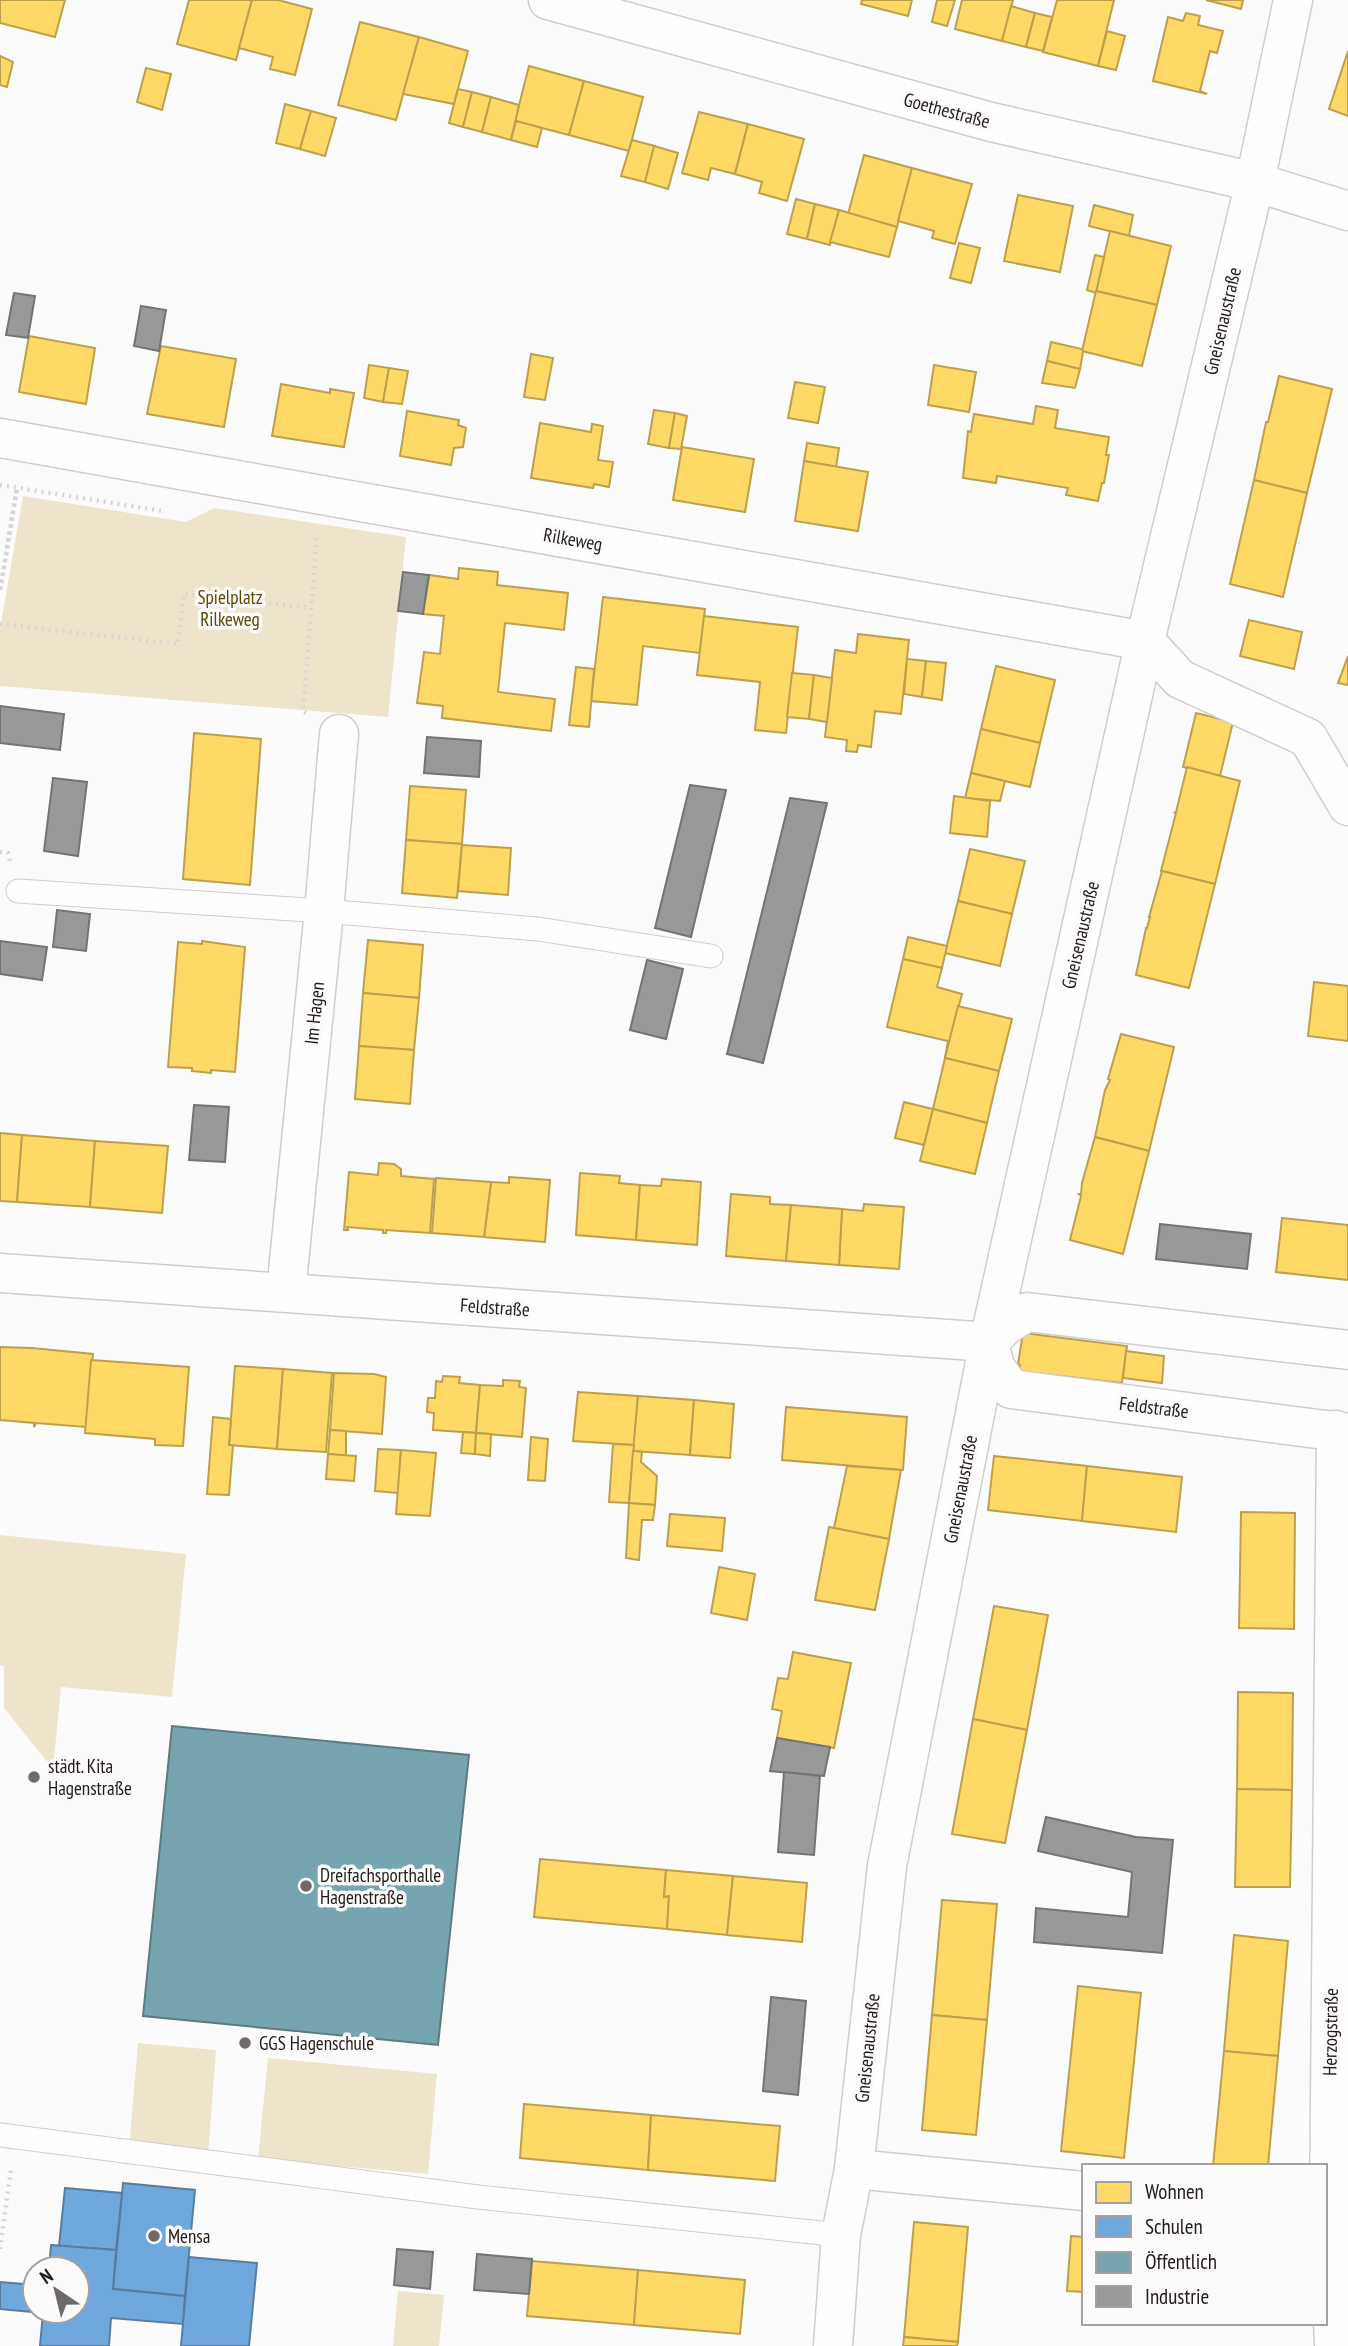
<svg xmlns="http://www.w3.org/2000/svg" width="1348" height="2346" viewBox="0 0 1348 2346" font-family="'PT Sans Narrow',sans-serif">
  <rect width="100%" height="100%" fill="#fbfbfb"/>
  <g fill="#eee4cb">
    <path d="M23 496 186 522 214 508 406 537 388 717 0 686V629Z"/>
    <path d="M0 1535 186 1554 172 1697 61 1687 53 1769 4 1708V1666L0 1665Z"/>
    <path d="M138 2043 216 2050 208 2155 129 2149Z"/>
    <path d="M268 2058 437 2074 428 2174 258 2159Z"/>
    <path d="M398 2291 444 2295 439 2346H393Z"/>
  </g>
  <g fill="#ffd966" stroke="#bda04e" stroke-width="2">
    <path d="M0 0H65L55 37 0 23Z"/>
    <path d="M189 0H252L236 60 177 44Z"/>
    <path d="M252 0H278L312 9 295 75 270 69 273 57 239 48Z"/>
    <path d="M862 0H912L908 16 861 4Z"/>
    <path d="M937 0H955L947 26 932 22Z"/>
    <path d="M962 0H1013L1002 41 955 29Z"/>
    <path d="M1057 0H1114L1098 66 1043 52Z"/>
    <path d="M1206 0H1243L1241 9Z"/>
    <path d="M1011 6 1035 13 1026 47 1002 41Z"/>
    <path d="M1035 13 1052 17 1043 51 1026 47Z"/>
    <path d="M1186 13 1200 16 1198 25 1223 31 1217 53 1210 51 1200 91 1207 94 1153 81 1168 17 1183 21Z"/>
    <path d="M360 22 419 37 396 120 338 105Z"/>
    <path d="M1107 31 1125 36 1116 70 1098 66Z"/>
    <path d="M419 37 468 51 454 104 403 94Z"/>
    <path d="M1348 51V116L1329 109Z"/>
    <path d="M0 56 13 62 7 87 0 85Z"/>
    <path d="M529 66 584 81 569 135 515 121Z"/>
    <path d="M146 68 171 74 162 110 137 102Z"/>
    <path d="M584 81 643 97 629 151 569 135Z"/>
    <path d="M458 89 472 92 463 127 449 123Z"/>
    <path d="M472 92 491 97 482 132 463 127Z"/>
    <path d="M491 97 519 105 511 140 482 132Z"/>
    <path d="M285 104 311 111 300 149 276 143Z"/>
    <path d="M311 111 336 118 325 156 300 149Z"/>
    <path d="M699 112 748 124 735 174 711 168 708 180 682 173Z"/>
    <path d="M516 121 542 128 537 147 511 140Z"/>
    <path d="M748 124 804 139 787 201 759 193 762 182 735 174Z"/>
    <path d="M632 140 655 146 645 182 621 176Z"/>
    <path d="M654 146 678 153 668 189 645 182Z"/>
    <path d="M864 155 912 168 897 227 848 214Z"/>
    <path d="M912 168 972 184 955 244 932 238 934 231 898 221Z"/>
    <path d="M1018 195 1073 206 1060 272 1004 261Z"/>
    <path d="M796 199 815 204 807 239 787 234Z"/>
    <path d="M815 204 839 210 830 245 807 239Z"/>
    <path d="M1094 205 1133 215 1129 236 1089 226Z"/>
    <path d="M839 210 897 227 889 257 830 242Z"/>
    <path d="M1110 231 1171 246 1157 305 1096 291Z"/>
    <path d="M959 243 980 248 971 283 950 278Z"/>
    <path d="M1095 255 1104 257 1096 293 1087 290Z"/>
    <path d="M1096 291 1157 305 1142 366 1082 351Z"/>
    <path d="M29 336 95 348 86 404 19 392Z"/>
    <path d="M1051 342 1082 349 1083 352 1080 369 1047 361Z"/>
    <path d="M161 346 236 359 224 427 147 414Z"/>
    <path d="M531 354 553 358 545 400 524 397Z"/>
    <path d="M1047 361 1080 369 1075 388 1042 383Z"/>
    <path d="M369 365 389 368 383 402 364 398Z"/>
    <path d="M934 365 976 372 969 412 928 405Z"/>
    <path d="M389 368 408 371 402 404 383 402Z"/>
    <path d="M1279 376 1332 389 1307 493 1254 480 1266 422H1268Z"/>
    <path d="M795 382 825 387 818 423 788 418Z"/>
    <path d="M281 384 330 393V389L354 393 344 447 272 436Z"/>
    <path d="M1036 406 1058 410 1055 428 1109 437 1106 455H1109L1104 483H1102L1098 501 1066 495 1068 488 997 476 996 483 963 478 968 431 971 432 974 414 1033 424Z"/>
    <path d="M654 410 675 413 669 448 648 444Z"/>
    <path d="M407 411 459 420 458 425 466 428 463 447 454 448 451 465 400 456Z"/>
    <path d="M675 413 687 416 681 449 669 448Z"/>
    <path d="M540 423 591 432 592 424 603 426 598 460 613 462 609 487 594 484 593 488 531 478Z"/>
    <path d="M807 443 839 448 836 467 804 461Z"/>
    <path d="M682 447 754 459 745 512 673 500Z"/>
    <path d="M804 461 868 472 858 531 795 521Z"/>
    <path d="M1254 480 1307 493 1283 597 1230 584Z"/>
    <path d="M459 568 498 572 497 585 568 593 564 630 505 623 498 692 555 699 551 731 442 718 443 706 417 703 424 652 440 654 444 616 423 614 429 575 458 579Z"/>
    <path d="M603 597 705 609 700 653 643 646 637 705 591 701Z"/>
    <path d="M704 616 798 627 786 733 755 730 760 682 697 675Z"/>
    <path d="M1249 620 1302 632 1294 669 1240 656Z"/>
    <path d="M858 634 909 640 901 714 875 711 871 747 858 745 857 752 846 751 847 740 825 737 835 650 856 653Z"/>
    <path d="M1348 656V685L1338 683Z"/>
    <path d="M907 659 926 661 922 697 904 694Z"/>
    <path d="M926 661 946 663 942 700 922 697Z"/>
    <path d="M996 666 1055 680 1040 743 981 729Z"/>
    <path d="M576 667 594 669 589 727 569 725Z"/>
    <path d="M792 673 814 675 809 719 787 717Z"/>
    <path d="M814 675 832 678 827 722 809 719Z"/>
    <path d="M1196 713 1233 722 1220 776 1183 767Z"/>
    <path d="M981 729 1040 743 1030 787 971 773Z"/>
    <path d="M194 733 261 739 250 885 183 879Z"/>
    <path d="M1187 767 1240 781 1215 884 1161 871 1176 813H1174L1176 812Z"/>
    <path d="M971 773 1005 781 1000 801 965 798Z"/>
    <path d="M410 786 466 790 462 844 406 840Z"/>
    <path d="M954 796 990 801 987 837 950 833Z"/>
    <path d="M406 840 462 844 457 898 402 893Z"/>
    <path d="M462 845 511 848 508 895 458 891Z"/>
    <path d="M970 849 1025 861 1012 914 958 901Z"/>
    <path d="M1162 871 1215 884 1189 988 1136 975 1146 928H1147L1150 917H1149Z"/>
    <path d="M958 901 1012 914 1000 966 945 953Z"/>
    <path d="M908 937 947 946 942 968 903 959Z"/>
    <path d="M368 940 423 945 419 998 363 993Z"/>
    <path d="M202 941 245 947 235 1072 211 1070V1073L192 1071V1068L168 1067 178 942 202 944Z"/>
    <path d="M903 959 942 968 937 987 962 994 945 1058 948 1041 887 1027Z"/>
    <path d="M1314 982 1348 986V1041L1308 1036Z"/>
    <path d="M363 993 419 998 414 1050 359 1046Z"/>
    <path d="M958 1006 1012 1019 999 1071 945 1058Z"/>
    <path d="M1121 1034 1174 1047 1149 1151 1095 1137 1105 1090 1110 1080 1108 1079Z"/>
    <path d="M359 1046 414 1050 410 1104 355 1099Z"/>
    <path d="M945 1058 999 1071 987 1123 933 1109Z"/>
    <path d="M904 1102 933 1109 924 1145 895 1138Z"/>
    <path d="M933 1109 987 1123 975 1174 920 1161Z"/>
    <path d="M0 1133 22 1135 17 1202 0 1201Z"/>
    <path d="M22 1135 95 1141 90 1207 17 1202Z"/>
    <path d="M1095 1137 1149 1151 1123 1254 1070 1240 1081 1196 1079 1194H1081L1082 1183Z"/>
    <path d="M95 1141 168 1146 162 1213 90 1207Z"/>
    <path d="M379 1163 394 1164 401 1169V1176L434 1179 430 1233 386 1230V1233H383V1230L347 1227 348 1230H344L349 1172 378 1175Z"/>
    <path d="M580 1173 620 1176 619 1183 640 1185 636 1240 576 1235Z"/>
    <path d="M509 1177 550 1180 545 1242 484 1237 491 1182 509 1183Z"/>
    <path d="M436 1178 491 1182 484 1237 432 1233Z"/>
    <path d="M662 1179 701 1182 697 1245 636 1240 640 1185 661 1186Z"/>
    <path d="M731 1194 770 1197V1204L791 1205 786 1261 726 1256Z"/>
    <path d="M864 1204 904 1207 899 1269 839 1265 842 1209 863 1211Z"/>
    <path d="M791 1205 842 1209 839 1265 786 1261Z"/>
    <path d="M1282 1218 1348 1225V1280L1276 1272Z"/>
    <path d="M1023 1333 1127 1346 1122 1383 1019 1371 1020 1365 1018 1364Z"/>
    <path d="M0 1347 32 1348 93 1354 86 1427 36 1423 34 1427V1423L0 1420Z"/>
    <path d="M1126 1351 1164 1356 1162 1383 1123 1378Z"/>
    <path d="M91 1360 189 1367 183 1446 155 1445V1439L85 1433Z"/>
    <path d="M235 1366 283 1369 277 1449 229 1445Z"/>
    <path d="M283 1369 332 1373 326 1452 277 1449Z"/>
    <path d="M334 1373 374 1374 386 1377 382 1434 330 1430Z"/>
    <path d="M443 1376 460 1377 459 1383 480 1385 476 1433 433 1430 434 1413 427 1412 428 1398H435L436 1381 442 1382Z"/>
    <path d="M503 1380 520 1381 519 1387 526 1388 522 1437 476 1433 480 1385 503 1386Z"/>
    <path d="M578 1392 638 1396 634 1445 573 1441Z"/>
    <path d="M638 1396 694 1400 690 1455 633 1451Z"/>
    <path d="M694 1400 734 1404 730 1458 690 1455Z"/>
    <path d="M786 1407 907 1417 903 1470 782 1460Z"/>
    <path d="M213 1417 231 1419 229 1445H233L229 1495 207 1494Z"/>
    <path d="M330 1430 346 1431V1456L328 1454Z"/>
    <path d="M463 1432 476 1433 475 1454 461 1453Z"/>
    <path d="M476 1433 491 1434 490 1456 475 1454Z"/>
    <path d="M531 1437 548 1439 545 1481 528 1480Z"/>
    <path d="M613 1444 634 1445 629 1503 609 1502Z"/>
    <path d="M378 1449 401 1450 398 1493 375 1491Z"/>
    <path d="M401 1450 436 1453 430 1516 396 1514Z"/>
    <path d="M633 1451 642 1452 641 1462 657 1476 655 1505 629 1503Z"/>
    <path d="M328 1454 356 1456 354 1481 326 1479Z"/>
    <path d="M994 1456 1087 1466 1082 1521 988 1510Z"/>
    <path d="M847 1466 901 1470 889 1539 834 1528Z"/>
    <path d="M1087 1466 1182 1477 1176 1532 1082 1521Z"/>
    <path d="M629 1503 655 1505 653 1520H642L639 1560 626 1558Z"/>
    <path d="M1241 1512 1295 1513 1294 1629 1239 1628Z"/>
    <path d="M670 1514 725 1518 722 1551 667 1546Z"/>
    <path d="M829 1527 889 1539 875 1610 815 1600Z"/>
    <path d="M719 1567 755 1574 747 1620 711 1613Z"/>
    <path d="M994 1606 1048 1615 1027 1730 973 1719Z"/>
    <path d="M793 1652 851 1663 834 1748 777 1738 782 1711 772 1709 778 1678 788 1679Z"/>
    <path d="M1238 1692 1293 1693 1292 1790 1237 1789Z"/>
    <path d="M973 1719 1027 1730 1005 1843 952 1834Z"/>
    <path d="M1237 1789 1292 1790 1290 1887H1235Z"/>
    <path d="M540 1859 666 1870 664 1897 669 1896 667 1929 534 1917Z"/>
    <path d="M666 1870 733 1876 727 1935 667 1929 669 1896 664 1897Z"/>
    <path d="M733 1876 807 1883 802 1942 727 1935Z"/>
    <path d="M942 1900 997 1904 987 2020 932 2015Z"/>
    <path d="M1234 1935 1288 1941 1278 2056 1224 2051Z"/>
    <path d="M1078 1986 1141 1993 1124 2158 1061 2151Z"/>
    <path d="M932 2015 987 2020 976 2135 922 2130Z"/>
    <path d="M1224 2051 1278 2056 1268 2166H1213Z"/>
    <path d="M524 2104 651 2115 648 2170 520 2158Z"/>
    <path d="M651 2115 780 2126 775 2181 648 2170Z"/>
    <path d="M914 2222 968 2227 958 2342 904 2337Z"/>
    <path d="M1071 2236 1084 2237V2292L1067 2291Z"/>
    <path d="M532 2261 638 2270 634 2325 527 2316Z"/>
    <path d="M638 2270 745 2280 740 2334 634 2325Z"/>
    <path d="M904 2337 958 2342 957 2346H903Z"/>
  </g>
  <g fill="#6fa8dc" stroke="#587da1" stroke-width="2">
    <path d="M123 2183 195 2190 185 2296 113 2289Z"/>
    <path d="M65 2188 122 2193 116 2250 59 2246Z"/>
    <path d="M51 2245 116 2250 113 2289 185 2296 183 2324 111 2318 109 2346H40L43 2313 0 2309V2282L35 2285V2311H77V2269H49Z"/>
    <path d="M189 2257 257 2263 249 2346H181Z"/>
  </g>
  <path fill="#76a5af" stroke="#5d7b81" stroke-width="2" d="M172 1726 469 1755 438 2045 143 2016Z"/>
  <g fill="#999" stroke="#767372" stroke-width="2">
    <path d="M14 293 35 296 28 338 6 335Z"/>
    <path d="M141 306 166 310 159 351 134 346Z"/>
    <path d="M403 572 429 575 423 614 398 611Z"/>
    <path d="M0 706 64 714 60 750 0 743Z"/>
    <path d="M427 737 481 741 479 777 424 773Z"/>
    <path d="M53 778 87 782 78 856 44 851Z"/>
    <path d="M690 785 726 790 691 937 655 928Z"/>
    <path d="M790 798 827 803 763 1063 727 1054Z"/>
    <path d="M57 910 90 914 86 951 53 947Z"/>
    <path d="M0 941 47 947 42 980 0 974Z"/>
    <path d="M647 960 683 969 666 1039 630 1030Z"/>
    <path d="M194 1105 229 1107 225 1162 189 1160Z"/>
    <path d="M1160 1224 1251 1234 1247 1269 1156 1259Z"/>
    <path d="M777 1738 830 1747 824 1776 770 1771Z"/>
    <path d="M784 1772 820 1776 814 1855 778 1852Z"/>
    <path d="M1046 1817 1136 1837 1173 1840 1162 1953 1034 1942 1036 1908 1128 1917 1132 1872 1038 1851Z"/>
    <path d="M771 1997 806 2001 798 2095 763 2091Z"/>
    <path d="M397 2249 433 2252 430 2289 394 2285Z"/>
    <path d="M477 2254 532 2259 529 2294 474 2290Z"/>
  </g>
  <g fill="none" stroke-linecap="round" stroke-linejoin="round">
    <defs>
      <g id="service">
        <path d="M18 891 324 911 538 929 711 956"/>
        <path d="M0 2135 478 2197 841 2235"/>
      </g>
      <g id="minor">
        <path d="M548 0 991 122 1255 182 1348 211"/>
        <path d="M0 438 1145 641 1180 679 1308 738 1348 806"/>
        <path d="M0 1273 989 1342 1006 1325 1027 1312 1348 1350"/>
        <path d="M286 1292 324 911 339 734"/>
        <path d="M989 1342 995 1367 1011 1389 1348 1433"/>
        <path d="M854 2169 1084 2191"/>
        <path d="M833 2346 841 2235 854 2169 887 1866 989 1342 1145 641 1255 182 1293 0"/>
        <path d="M1334 2346 1329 2214 1336 1430"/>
      </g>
    </defs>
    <use href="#service" stroke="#d2cdcc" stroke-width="25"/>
    <use href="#minor" stroke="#d2cdcc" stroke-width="41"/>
    <g stroke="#d6d6d6" stroke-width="4.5" stroke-dasharray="2 5" stroke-linecap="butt">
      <path d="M0 485 163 511"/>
      <path d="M0 590 17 488 0 592"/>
      <path d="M0 624 178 644 184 594 311 608"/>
      <path d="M306 713 303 711 317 535"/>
      <path d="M0 852 8 853 10 861"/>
      <path d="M0 2249 11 2169"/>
    </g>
    <use href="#service" stroke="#fefefe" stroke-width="23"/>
    <use href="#minor" stroke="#fefefe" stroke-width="38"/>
  </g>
  <g fill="#6f6967" stroke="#fbfbfb" stroke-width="2.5">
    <circle cx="34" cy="1777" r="7"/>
    <circle cx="306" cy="1886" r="7"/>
    <circle cx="245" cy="2043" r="7"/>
    <circle cx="154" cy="2236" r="7"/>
  </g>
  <g text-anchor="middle" stroke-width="7" stroke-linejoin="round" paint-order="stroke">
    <g font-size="19" fill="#231a17" stroke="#fbfbfb">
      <text transform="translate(947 110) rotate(15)" y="7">Goethestraße</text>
      <text transform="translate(1222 321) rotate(-77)" y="7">Gneisenaustraße</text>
      <text transform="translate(573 539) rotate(10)" y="7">Rilkeweg</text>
      <text transform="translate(1080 935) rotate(-77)" y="7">Gneisenaustraße</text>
      <text transform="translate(314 1013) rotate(-84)" y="7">Im Hagen</text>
      <text transform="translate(495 1307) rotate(4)" y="7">Feldstraße</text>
      <text transform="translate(1154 1407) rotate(7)" y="7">Feldstraße</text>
      <text transform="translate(960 1489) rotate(-79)" y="7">Gneisenaustraße</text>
      <text transform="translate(1330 2032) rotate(-89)" y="7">Herzogstraße</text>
      <text transform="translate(867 2048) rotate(-84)" y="7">Gneisenaustraße</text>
    </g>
    <g font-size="19" fill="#5e4901" stroke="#fbfbfb">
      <text x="230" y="604">Spielplatz<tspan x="230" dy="22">Rilkeweg</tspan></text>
    </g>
    <g font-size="19" fill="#231a17" stroke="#fbfbfb" text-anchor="start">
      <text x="48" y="1773">städt. Kita<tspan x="48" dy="22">Hagenstraße</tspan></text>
      <text x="320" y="1882">Dreifachsporthalle<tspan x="320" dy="22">Hagenstraße</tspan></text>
      <text x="259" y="2050">GGS Hagenschule</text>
      <text x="168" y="2243">Mensa</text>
    </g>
  </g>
  <rect x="1082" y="2164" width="245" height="161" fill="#fbfbfb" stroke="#a5a1a0" stroke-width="2"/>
  <rect x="1096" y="2182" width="35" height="21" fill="#ffd966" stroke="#a5a1a0" stroke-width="2"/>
  <text x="1145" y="2199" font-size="21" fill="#231a17">Wohnen</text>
  <rect x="1096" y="2216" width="35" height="21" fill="#6fa8dc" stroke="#a5a1a0" stroke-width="2"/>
  <text x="1145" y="2234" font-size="21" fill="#231a17">Schulen</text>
  <rect x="1096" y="2252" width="35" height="21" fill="#76a5af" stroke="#a5a1a0" stroke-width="2"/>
  <text x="1145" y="2269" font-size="21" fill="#231a17">Öffentlich</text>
  <rect x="1096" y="2286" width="35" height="21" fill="#999999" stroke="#a5a1a0" stroke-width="2"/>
  <text x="1145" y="2304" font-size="21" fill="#231a17">Industrie</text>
  <g transform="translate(56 2290) rotate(325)"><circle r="33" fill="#fbfbfb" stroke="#a5a1a0" stroke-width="2"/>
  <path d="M0-5L12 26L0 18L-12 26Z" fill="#6f6967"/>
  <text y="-10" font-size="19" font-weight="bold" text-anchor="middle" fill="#231a17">N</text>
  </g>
</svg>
